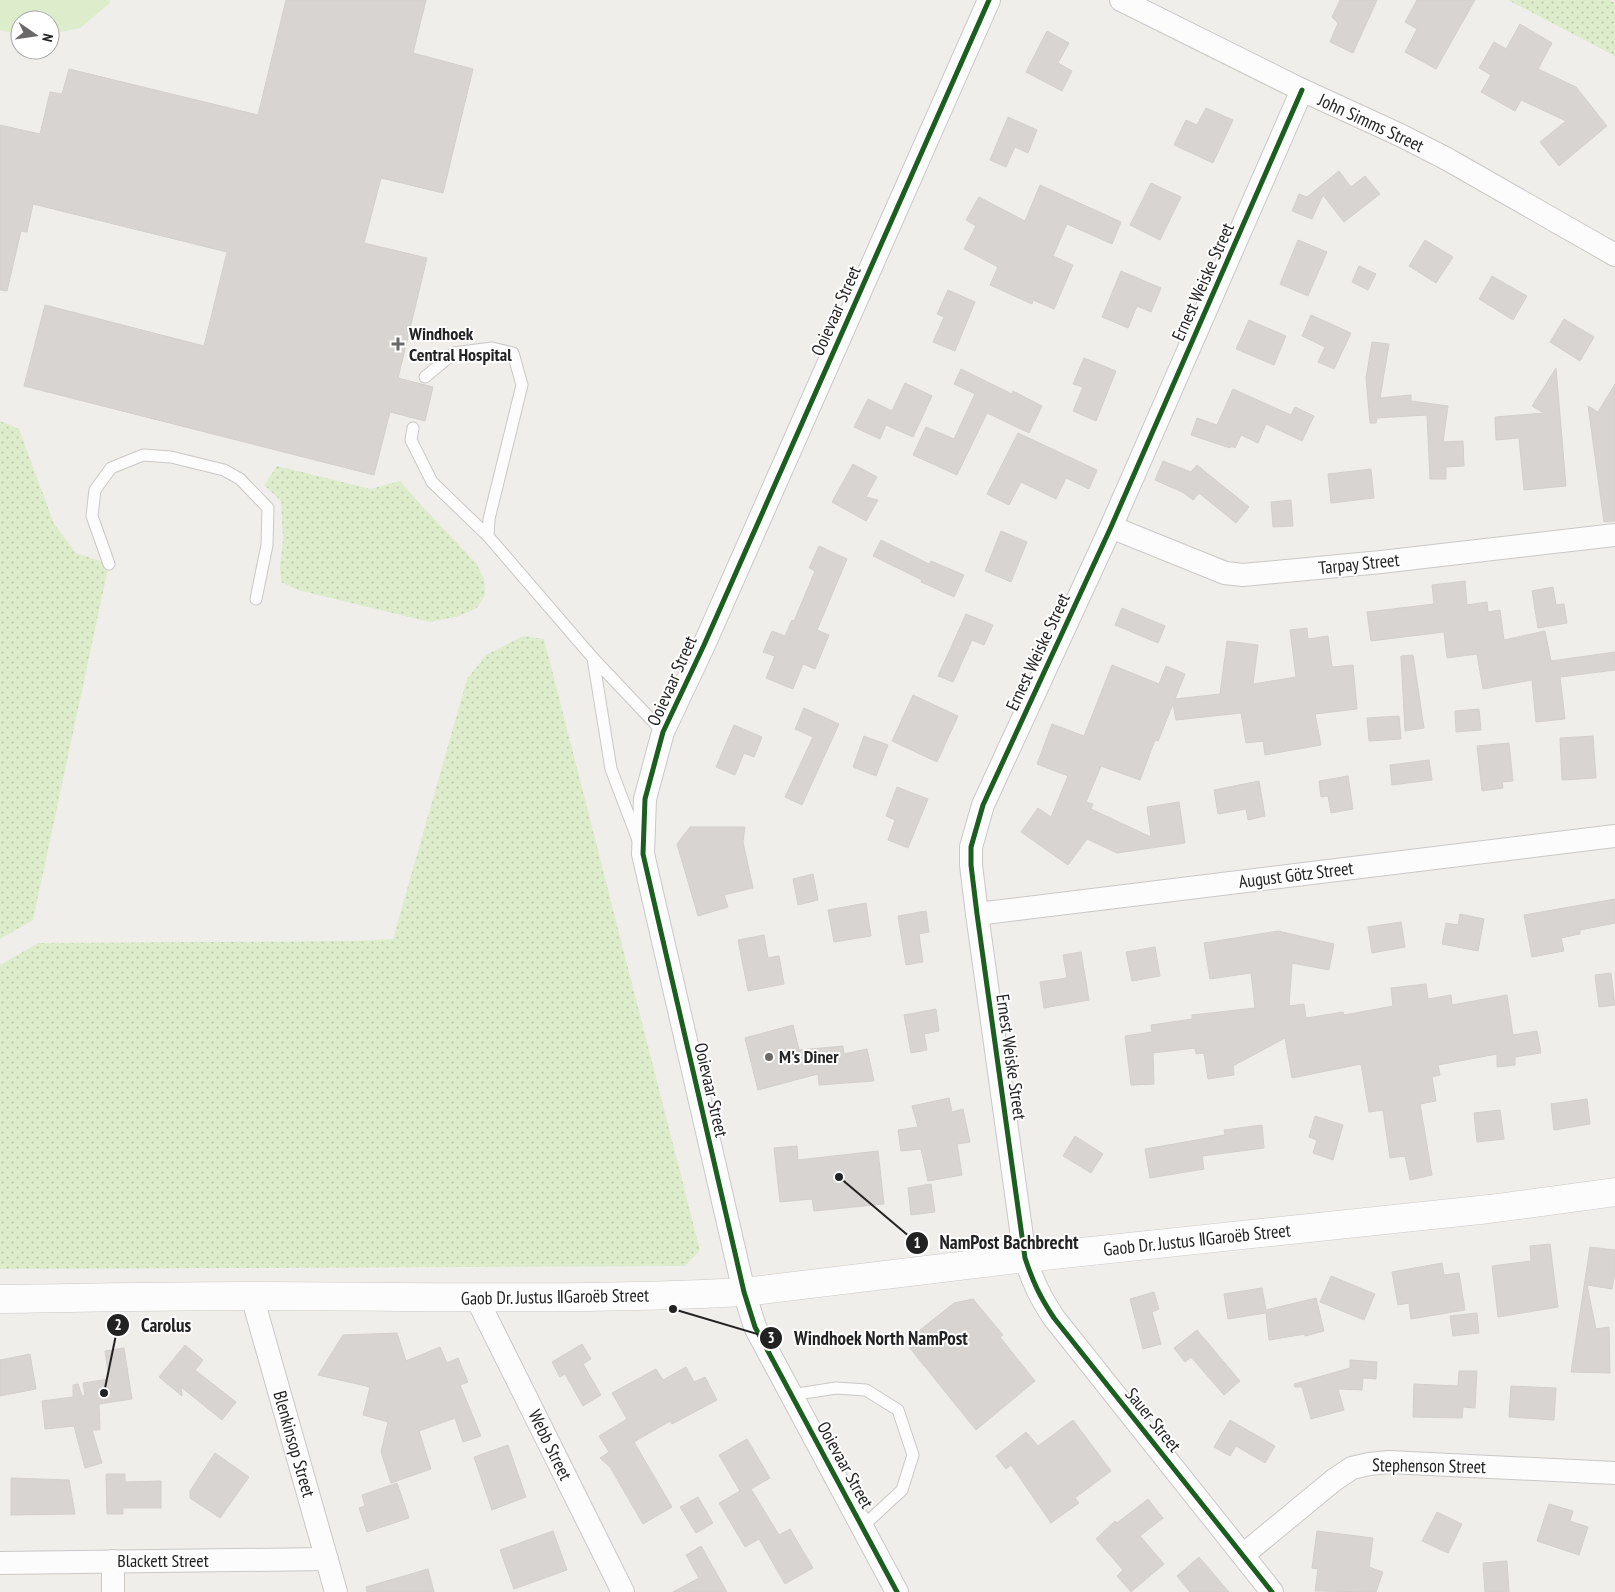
<svg xmlns="http://www.w3.org/2000/svg" width="1615" height="1592" viewBox="0 0 1615 1592" font-family="'PT Sans Narrow',sans-serif">
  <defs>
    <pattern id="grass-dots" width="8" height="8" patternUnits="userSpaceOnUse" patternTransform="scale(1.25)"><rect width="8" height="8" fill="#ddeccb"/><path d="M2 2h.1M6 6h.1" fill="none" stroke="#bdcaae" stroke-width="1.8" stroke-linecap="round"/></pattern>
  </defs>
  <rect width="100%" height="100%" fill="#f0eeeb"/>
  <g fill="url(#grass-dots)">
    <path d="M1508 0H1609L1615 3V56Z"/>
    <path d="M0 421 19 429 54 524 76 553 109 564 33 920 0 939Z"/>
    <path d="M277 466 371 489 400 481 421 505 476 563 484 579 485 595 477 608 459 616 430 622 298 590 281 582 280 565 283 540 281 501 264 485Z"/>
    <path d="M523 636 544 639 700 1250 685 1266 0 1269V965L38 943 356 941 393 939 467 679 486 655Z"/>
  </g>
  <path fill="#ddeccb" d="M0 0H110V3L80 28 50 34V20H20V35L0 30Z"/>
  <g fill="#d7d4d2" stroke="#d3d0cc">
    <path d="M286 0H426L413 53 473 69 443 193 381 178 364 243 427 258 398 378 433 387 425 421 390 412 374 475 24 386 45 305 204 346 227 252 33 204 27 232 21 231 7 291 0 290V125L40 134 50 92 62 94 69 69 258 115Z"/>
    <path d="M1340 0H1377L1353 53 1330 42 1338 23 1332 17Z"/>
    <path d="M1417 0H1475L1436 69 1405 52 1417 29 1405 22Z"/>
    <path d="M1520 24 1552 43 1538 69 1576 87 1607 126 1559 166 1540 142 1566 121 1521 100 1515 111 1481 92 1491 75 1479 68 1494 42 1506 49Z"/>
    <path d="M1047 31 1069 43 1058 63 1072 71 1062 91 1026 72Z"/>
    <path d="M1206 108 1233 120 1213 163 1174 145 1186 120 1197 125Z"/>
    <path d="M1008 117 1037 130 1028 153 1015 147 1006 167 990 160Z"/>
    <path d="M1339 171 1351 187 1365 176 1380 194 1344 222 1323 195 1312 219 1292 211 1299 194 1307 197Z"/>
    <path d="M1151 183 1181 197 1160 240 1130 225Z"/>
    <path d="M1040 185 1121 222 1112 244 1067 224 1053 256 1073 265 1054 309 1033 300 1032 304 990 285 998 267 964 249 976 226 966 220 979 197 1025 221Z"/>
    <path d="M1298 240 1327 252 1308 296 1280 284Z"/>
    <path d="M1425 240 1453 257 1436 283 1409 266Z"/>
    <path d="M1359 266 1376 274 1368 290 1352 282Z"/>
    <path d="M1121 271 1161 288 1151 312 1137 306 1128 328 1102 317Z"/>
    <path d="M1492 276 1527 296 1513 320 1479 299Z"/>
    <path d="M948 290 975 302 955 351 933 342 944 317 937 314Z"/>
    <path d="M1311 315 1351 333 1334 369 1318 362 1325 347 1302 336Z"/>
    <path d="M1564 319 1594 337 1580 361 1550 342Z"/>
    <path d="M1249 320 1286 336 1274 365 1236 349Z"/>
    <path d="M1372 342 1389 344 1380 398 1411 395V401L1448 406 1443 442 1463 441 1464 466 1446 467V479H1430L1427 415 1377 418 1376 423H1370L1366 378Z"/>
    <path d="M1084 358 1116 371 1096 421 1073 411 1083 387 1073 384Z"/>
    <path d="M1556 368 1566 486 1524 490 1519 438 1496 440 1495 417 1544 413 1532 406Z"/>
    <path d="M961 369 1012 394 1013 391 1042 406 1029 433 987 413 957 475 913 455 926 427 954 439 975 394 954 384Z"/>
    <path d="M905 383 932 396 913 437 886 425 880 439 854 427 868 399 892 411Z"/>
    <path d="M1615 384V521L1604 522 1588 406 1598 412Z"/>
    <path d="M1233 389 1291 415 1295 407 1314 416 1302 441 1266 424 1258 443 1241 435 1235 448 1231 446 1230 448 1191 435 1197 418 1217 425Z"/>
    <path d="M1018 433 1097 470 1089 489 1066 478 1056 499 1021 482 1009 505 987 494Z"/>
    <path d="M1163 461 1191 472 1197 465 1249 507 1236 523 1199 493 1193 500 1184 493 1155 480Z"/>
    <path d="M853 464 877 477 866 497 878 500 866 521 832 502Z"/>
    <path d="M1371 469 1374 498 1331 503 1328 474Z"/>
    <path d="M1291 500 1293 526 1273 527 1271 502Z"/>
    <path d="M1001 531 1027 542 1011 582 985 571Z"/>
    <path d="M881 540 929 564 931 561 964 575 954 597 921 582 922 580 873 556Z"/>
    <path d="M819 546 847 559 817 630 829 635 815 669 803 664 793 689 766 678 775 656 763 652 772 631 785 636 792 620 794 621 815 571 809 568Z"/>
    <path d="M1465 581 1467 605 1487 602 1488 612 1500 610 1504 640 1545 631 1551 661 1615 652V670L1560 677 1565 719 1536 722 1532 680 1483 689 1477 654 1447 658 1444 632 1371 641 1367 612 1434 604 1432 585Z"/>
    <path d="M1553 587 1556 605 1564 604 1567 623 1538 628 1532 591Z"/>
    <path d="M1122 608 1165 626 1158 643 1115 625Z"/>
    <path d="M966 614 993 625 984 645 972 640 953 682 938 676Z"/>
    <path d="M1307 628 1308 639 1328 636 1332 667 1353 665 1357 709 1315 714 1321 745 1265 755 1263 741 1246 743 1241 713 1176 720 1173 704 1158 741 1155 740 1140 780 1101 766 1086 802 1093 804 1091 809 1151 837 1147 807 1179 802 1185 843 1117 853 1087 839 1068 865 1021 832 1038 808 1051 817 1068 776 1037 764 1052 724 1084 736 1112 665 1159 684 1166 666 1185 674 1175 699 1220 694 1227 641 1258 645 1253 684 1296 677 1290 630Z"/>
    <path d="M1413 655 1424 728 1405 731 1401 656Z"/>
    <path d="M913 695 958 716 937 762 892 741Z"/>
    <path d="M804 708 839 724 802 805 785 797 813 737 795 729Z"/>
    <path d="M1479 709 1481 730 1456 732 1455 711Z"/>
    <path d="M1399 716 1401 739 1369 741 1367 718Z"/>
    <path d="M734 725 762 737 754 757 744 753 735 775 716 767Z"/>
    <path d="M864 736 888 745 876 776 853 767Z"/>
    <path d="M1593 736 1596 778 1562 780 1560 738Z"/>
    <path d="M1509 743 1513 781 1502 782 1503 788 1482 791 1477 746Z"/>
    <path d="M1429 760 1432 780 1392 785 1390 765Z"/>
    <path d="M1348 776 1353 809 1331 813 1328 796 1321 797 1319 781Z"/>
    <path d="M1259 781 1265 816 1248 820 1246 809 1218 814 1214 790Z"/>
    <path d="M897 787 928 799 908 848 888 840 895 820 886 816Z"/>
    <path d="M690 827H745L743 842 753 888 724 895 728 907 698 916 677 844Z"/>
    <path d="M813 874 818 900 798 905 793 879Z"/>
    <path d="M1615 899V923L1580 930V934L1561 938 1564 951 1532 957 1524 915Z"/>
    <path d="M866 903 871 936 834 942 828 910Z"/>
    <path d="M926 911 929 932 919 934 923 962 906 965 898 916Z"/>
    <path d="M1460 914 1484 919 1478 951 1442 944 1446 923 1458 925Z"/>
    <path d="M1401 922 1405 947 1372 953 1368 927Z"/>
    <path d="M1278 931 1334 944 1329 970 1292 963 1289 1006 1304 1004 1306 1018 1343 1012 1344 1015 1393 1006 1391 988 1426 984 1428 999 1451 995 1452 1005 1507 995 1513 1035 1537 1031 1541 1053 1515 1057V1065L1497 1067V1054L1438 1065 1440 1075 1432 1077 1436 1101 1420 1104 1432 1175 1410 1180 1405 1156 1390 1158 1383 1110 1369 1112 1361 1064 1292 1078 1285 1038 1233 1066 1234 1075 1208 1079 1204 1053 1196 1054 1195 1048 1153 1053 1154 1084 1131 1085 1125 1036 1152 1032 1151 1025 1192 1019V1015L1255 1008 1251 973 1210 979 1204 943Z"/>
    <path d="M764 935 768 958 779 956 784 984 748 991 738 940Z"/>
    <path d="M1155 947 1160 976 1132 981 1126 952Z"/>
    <path d="M1081 952 1089 1000 1044 1008 1040 982 1067 978 1063 955Z"/>
    <path d="M1611 973 1615 1005 1599 1007 1595 975Z"/>
    <path d="M936 1009 939 1031 924 1034 927 1050 911 1053 904 1015Z"/>
    <path d="M793 1025 799 1050 843 1046 844 1054 867 1049 874 1081 819 1085 818 1074 758 1090 745 1038Z"/>
    <path d="M949 1098 952 1112 963 1109 970 1142 957 1144 962 1175 928 1181 921 1149 901 1151 898 1130 918 1127 912 1106Z"/>
    <path d="M1587 1099 1590 1124 1554 1130 1551 1104Z"/>
    <path d="M1500 1110 1504 1139 1477 1142 1474 1113Z"/>
    <path d="M1315 1116 1343 1125 1333 1160 1313 1153 1317 1140 1309 1137Z"/>
    <path d="M1262 1125 1264 1148 1202 1156 1204 1169 1150 1178 1145 1149 1225 1135 1224 1130Z"/>
    <path d="M1075 1136 1103 1154 1091 1173 1063 1156Z"/>
    <path d="M797 1146 798 1160 878 1151 884 1204 814 1211 812 1199 780 1202 774 1148Z"/>
    <path d="M931 1184 935 1212 911 1215 908 1188Z"/>
    <path d="M1550 1244 1558 1307 1498 1317 1492 1266 1531 1261 1530 1246Z"/>
    <path d="M1590 1247 1615 1250V1272L1612 1289 1587 1285 1596 1329 1609 1327 1610 1373 1571 1372Z"/>
    <path d="M1442 1263 1444 1275 1459 1273 1465 1310 1411 1319 1409 1303 1398 1305 1392 1272Z"/>
    <path d="M1331 1276 1375 1294 1364 1320 1320 1302Z"/>
    <path d="M1262 1288 1266 1310 1316 1298 1324 1331 1305 1336V1334L1269 1340 1266 1313 1228 1319 1224 1294Z"/>
    <path d="M1154 1292 1159 1309 1152 1312 1161 1344 1143 1349 1130 1299Z"/>
    <path d="M973 1299 1003 1335 1000 1337 1035 1381 976 1430 905 1342 954 1303Z"/>
    <path d="M1477 1313 1479 1333 1453 1336 1450 1316Z"/>
    <path d="M1197 1330 1240 1381 1224 1395 1191 1357 1185 1362 1174 1348Z"/>
    <path d="M397 1333 406 1361 440 1347 447 1363 458 1358 468 1382 460 1385 481 1436 463 1442 455 1418 419 1431 431 1469 391 1483 381 1452 388 1422 363 1415 370 1387 318 1375 343 1335Z"/>
    <path d="M582 1344 591 1359 583 1364 601 1395 583 1406 565 1374 560 1377 552 1362Z"/>
    <path d="M185 1345 203 1360 195 1370 236 1402 222 1420 181 1387 182 1396 159 1377Z"/>
    <path d="M124 1348 132 1399 99 1404 100 1430H92L102 1463 85 1468 74 1426 45 1429 42 1401 73 1397V1385L78 1384 82 1396 85 1395 83 1383 109 1379 105 1351Z"/>
    <path d="M30 1354 36 1389 0 1396V1360Z"/>
    <path d="M1350 1360 1377 1362 1376 1379 1363 1378 1362 1390 1338 1389 1344 1410 1311 1419 1302 1387H1295L1294 1384 1350 1368Z"/>
    <path d="M686 1367 694 1382 705 1377 717 1400 672 1424 670 1421 634 1442 672 1507 643 1524 610 1467 600 1458 609 1452 599 1436 627 1419 612 1393 656 1369 663 1380Z"/>
    <path d="M1459 1371H1477L1475 1408 1463 1407 1462 1418 1413 1417 1414 1384 1458 1386Z"/>
    <path d="M1511 1386 1556 1388 1554 1420 1509 1417Z"/>
    <path d="M1073 1420 1111 1471 1075 1498 1079 1503 1051 1523 1011 1465 1006 1469 996 1456 1026 1432 1038 1446Z"/>
    <path d="M1230 1420 1275 1446 1265 1463 1236 1446 1230 1456 1214 1447Z"/>
    <path d="M747 1439 770 1478 751 1489 779 1535 790 1529 813 1568 785 1584 759 1539 745 1547 719 1503 740 1491 719 1455Z"/>
    <path d="M508 1445 526 1497 492 1510 474 1457Z"/>
    <path d="M215 1453 249 1477 220 1518 190 1498V1491Z"/>
    <path d="M106 1474H125V1482L161 1481V1508H123V1514H107Z"/>
    <path d="M11 1478 69 1480 75 1514 11 1515Z"/>
    <path d="M397 1483 409 1518 367 1532 359 1508 365 1506 362 1495Z"/>
    <path d="M698 1497 713 1523 696 1533 680 1507Z"/>
    <path d="M1148 1499 1163 1518 1140 1536 1164 1564 1131 1592 1117 1576 1123 1570 1096 1539 1115 1521 1117 1523Z"/>
    <path d="M1549 1504 1573 1511 1570 1521 1588 1527 1579 1555 1537 1541Z"/>
    <path d="M1437 1512 1462 1524 1448 1553 1422 1541Z"/>
    <path d="M553 1531 567 1570 514 1589 500 1550Z"/>
    <path d="M1317 1531 1373 1538 1369 1567 1383 1572 1376 1592 1315 1591 1318 1569 1312 1568Z"/>
    <path d="M701 1546 727 1592H673L699 1578 686 1555Z"/>
    <path d="M1199 1557 1229 1592H1190L1177 1576Z"/>
    <path d="M1507 1561 1509 1592H1485L1483 1563Z"/>
    <path d="M428 1569 434 1592H367L366 1587Z"/>
  </g>
  <g fill="none" stroke-linecap="round" stroke-linejoin="round">
    <defs>
      <g id="service">
        <path d="M413 428 411 440 432 482 488 536 489 519 522 385 513 353 492 348 454 353 425 377"/>
        <path d="M488 536 593 658"/>
        <path d="M109 564 92 516 95 490 111 468 143 455 171 457 224 470 240 479 268 508 267 545 256 599"/>
        <path d="M638 840 611 769 593 658 663 732"/>
        <path d="M791 1395 836 1388 866 1390 898 1410 913 1455 902 1490 863 1526"/>
      </g>
      <g id="minor">
        <path d="M1121 0 1302 90 1400 135 1447 159 1615 255"/>
        <path d="M1111 527 1225 573 1243 575 1381 562 1615 535"/>
        <path d="M977 914 1615 836"/>
        <path d="M252 1296 336 1592"/>
        <path d="M477 1299 623 1592"/>
        <path d="M1243 1555 1334 1480 1352 1468 1369 1464 1389 1462 1615 1473"/>
        <path d="M0 1563 327 1559"/>
        <path d="M113 1592V1561"/>
        <path d="M897 1592 755 1327 744 1292 643 854 645 799 663 732 704 645 989 0"/>
        <path d="M1272 1592 1054 1318C1040 1297 1033 1282 1025 1258L977 914 971 865V847L983 805 1111 527 1302 90"/>
      </g>
      <path id="tertiary" d="M0 1299C84 1298 169 1296 253 1296 416 1296 580 1301 744 1292L1025 1258 1489 1209 1615 1192"/>
    </defs>
    <use href="#service" stroke="#c9c8c7" stroke-width="13"/>
    <use href="#minor" stroke="#c9c8c7" stroke-width="24"/>
    <use href="#tertiary" stroke="#c9c8c7" stroke-width="29"/>
    <use href="#service" stroke="#fdfcfc" stroke-width="11"/>
    <use href="#minor" stroke="#fdfcfc" stroke-width="22"/>
    <use href="#tertiary" stroke="#fdfcfc" stroke-width="28"/>
    <defs>
      <g id="cycleway">
        <path d="M897 1592 755 1327 744 1292 643 854 645 799 663 732 704 645 989 0"/>
        <path d="M1272 1592 1054 1318C1040 1297 1033 1282 1025 1258L977 914 971 865V847L983 805 1111 527 1302 90"/>
      </g>
    </defs>
    <use href="#cycleway" stroke="#fff" stroke-width="8"/>
    <use href="#cycleway" stroke="#1b5e20" stroke-width="5"/>
  </g>
  <g fill="#6a6968" stroke="#fff" stroke-width="2">
    <path d="M395.5 336.5h5v5h5v5h-5v5h-5v-5h-5v-5h5z"/>
    <circle cx="769" cy="1057" r="5"/>
  </g>
  <g text-anchor="middle" stroke-width="4" stroke-linejoin="round" paint-order="stroke">
    <g font-size="18" fill="#222" stroke="#fff">
      <text transform="translate(1371 123) rotate(25)" y="6">John Simms Street</text>
      <text transform="translate(1203 282) rotate(-66)" y="6">Ernest Weiske Street</text>
      <text transform="translate(836 311) rotate(-66)" y="6">Ooievaar Street</text>
      <text transform="translate(1359 564) rotate(-6)" y="6">Tarpay Street</text>
      <text transform="translate(1038 652) rotate(-65)" y="6">Ernest Weiske Street</text>
      <text transform="translate(672 681) rotate(-66)" y="6">Ooievaar Street</text>
      <text transform="translate(1296 875) rotate(-7)" y="6">August Götz Street</text>
      <text transform="translate(1011 1057) rotate(82)" y="6">Ernest Weiske Street</text>
      <text transform="translate(711 1090) rotate(77)" y="6">Ooievaar Street</text>
      <text transform="translate(1197 1240) rotate(-6)" y="6">Gaob Dr. Justus ǁGaroëb Street</text>
      <text transform="translate(555 1297) rotate(-1)" y="6">Gaob Dr. Justus ǁGaroëb Street</text>
      <text transform="translate(1153 1420) rotate(51)" y="6">Sauer Street</text>
      <text transform="translate(294 1444) rotate(74)" y="6">Blenkinsop Street</text>
      <text transform="translate(550 1445) rotate(64)" y="6">Webb Street</text>
      <text transform="translate(845 1465) rotate(61)" y="6">Ooievaar Street</text>
      <text transform="translate(1429 1466) rotate(1)" y="6">Stephenson Street</text>
      <text x="163" y="1567">Blackett Street</text>
    </g>
    <g font-size="18" font-weight="bold" fill="#222" stroke="#fff" text-anchor="start">
      <text x="409" y="340">Windhoek<tspan x="409" dy="21">Central Hospital</tspan></text>
      <text x="779" y="1063">M's Diner</text>
    </g>
  </g>
  <path fill="none" stroke="#222" stroke-width="2" d="M839 1177L917 1243M104 1393L118 1325M673 1309L771 1338"/>
  <g fill="#222" stroke="#fff" stroke-width="2">
    <circle cx="839" cy="1177" r="5"/>
    <circle cx="104" cy="1393" r="5"/>
    <circle cx="673" cy="1309" r="5"/>
    <circle cx="917" cy="1243" r="12"/>
    <circle cx="118" cy="1325" r="12"/>
    <circle cx="771" cy="1338" r="12"/>
  </g>
  <g font-size="15" text-anchor="middle" font-weight="bold" fill="#fff">
    <text x="917" y="1248">1</text>
    <text x="118" y="1330">2</text>
    <text x="771" y="1343">3</text>
  </g>
  <g font-size="19" text-anchor="middle" font-weight="bold" fill="#222" stroke="#fff" stroke-width="4" stroke-linejoin="round" paint-order="stroke">
    <text x="1009" y="1249">NamPost Bachbrecht</text>
    <text x="166" y="1332">Carolus</text>
    <text x="881" y="1345">Windhoek North NamPost</text>
  </g>
  <g transform="translate(35 35) rotate(103)"><circle r="24" fill="#ffffff" stroke="#a7a7a7"/>
  <path d="M0-4L9 19L0 12L-9 19Z" fill="#6a6968"/>
  <text y="-8" font-size="14" font-weight="bold" text-anchor="middle" fill="#222222">N</text>
  </g>
</svg>
